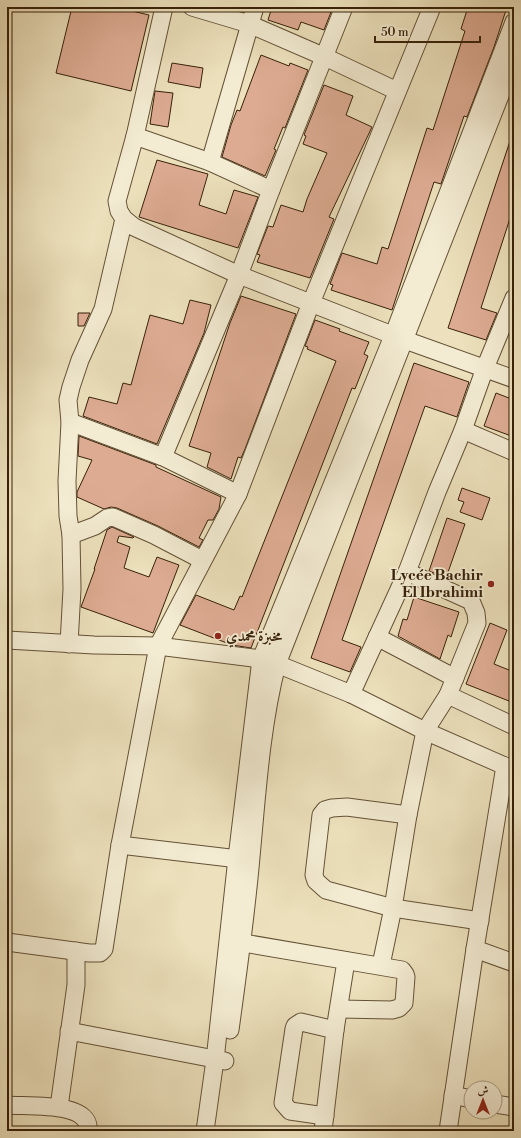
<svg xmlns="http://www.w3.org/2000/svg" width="521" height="1138" viewBox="0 0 521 1138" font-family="'Libre Bodoni',Amiri,serif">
  <rect width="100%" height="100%" fill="#ece1bc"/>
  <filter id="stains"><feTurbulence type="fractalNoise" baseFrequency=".005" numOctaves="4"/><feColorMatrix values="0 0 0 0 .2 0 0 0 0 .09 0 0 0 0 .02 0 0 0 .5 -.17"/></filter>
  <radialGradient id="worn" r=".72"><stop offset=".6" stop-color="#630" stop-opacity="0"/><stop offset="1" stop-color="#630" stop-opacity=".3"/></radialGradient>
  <g fill="#ddab92" stroke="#372109">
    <path d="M72 7H115L149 15 131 91 56 73Z"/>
    <path d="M272 7H333L324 30 301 22 298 30 268 20Z"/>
    <path d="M468 7H507L494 47 467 117 464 116 441 184 434 182 392 310 331 290 333 285 330 284 342 253 377 264 382 247 388 249 427 128 433 130 465 31 461 29Z"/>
    <path d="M261 55 289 66 290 63 308 70 285 128 283 127 274 149 276 150 265 176 222 157 231 125 237 110 240 111Z"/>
    <path d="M172 63 203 68 200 88 168 82Z"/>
    <path d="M324 85 353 96 346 115 372 127 329 217 334 219 310 278 257 262 260 255 257 254 268 226 273 227 281 205 303 212 307 199 327 153 303 144 306 136 304 135Z"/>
    <path d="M155 91 173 93 168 127 150 124Z"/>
    <path d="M512 135H514V206L481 308 497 313 486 340 448 328Z"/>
    <path d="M157 160 208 174 199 205 226 214 234 190 258 197 238 248 139 217Z"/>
    <path d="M241 296 296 314 245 449 241 458 238 457 231 479 207 467 211 453 189 446 230 323Z"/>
    <path d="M190 300 211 305 204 333 157 444 83 416 89 397 117 404 123 383 131 385 150 315 183 324Z"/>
    <path d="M78 313H90L84 326H78Z"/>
    <path d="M315 320 340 329 339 331 369 342 364 354 368 356 355 389 352 388 251 648 232 645 180 625 196 595 234 610 240 596 242 597 336 361 307 349 308 347 305 346Z"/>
    <path d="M414 363 469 382 457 417 425 406 342 640 361 647 350 672 311 658Z"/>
    <path d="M496 393 514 400V437L484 426Z"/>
    <path d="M79 436 156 465V467L221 497 219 509 213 520H208L199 538 203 540 199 547 158 526 117 508 111 507 104 509 77 497V492L92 460 78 456Z"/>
    <path d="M462 488 490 498 482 520 460 512 464 502 458 500Z"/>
    <path d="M447 518 465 524 446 578 429 571Z"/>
    <path d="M112 527 134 537 133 538 119 536 117 542 130 547 124 568 149 577 157 557 179 565 153 633 81 607 95 569H94L107 530Z"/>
    <path d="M414 597 459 612 451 637 448 635 440 659 398 636 403 619 407 620Z"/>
    <path d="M490 623 507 630 494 664 514 672V703L466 684Z"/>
  </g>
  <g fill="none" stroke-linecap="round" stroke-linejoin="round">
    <defs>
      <g id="minor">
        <path d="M164 7 135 136 117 201 119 211 124 219 134 227 239 275 405 340 514 379"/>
        <path d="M192 7 249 24 325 57 397 91"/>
        <path d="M135 136 210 162 271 190"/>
        <path d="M210 162 255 7"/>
        <path d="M70 422 163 457 238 494"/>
        <path d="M463 430 514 452"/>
        <path d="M163 457 239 275 271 190 344 7"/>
        <path d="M71 535 95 526 107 518 113 517 154 535 202 560"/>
        <path d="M377 637 455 678"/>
        <path d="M7 640 94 645 158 646 261 659 277 664 351 694 425 731 514 770"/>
        <path d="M69 644 72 589 71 535 68 516 67 481 70 422 68 400 71 387 80 360 103 309 124 219"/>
        <path d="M351 694 407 572 437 492 463 430 485 368 514 298"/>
        <path d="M448 695 514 726"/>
        <path d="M408 815 347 807 332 808 325 810 321 815 314 875 316 881 326 890 393 908 480 921"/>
        <path d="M120 845 247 860"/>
        <path d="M232 941 402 970 405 974 406 977 404 1003 399 1008 392 1010 339 1009"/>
        <path d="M7 942 89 953H100L104 949 120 845 158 646 238 494 311 303 432 7"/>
        <path d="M475 949 514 963"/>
        <path d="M381 965 393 908 408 815 425 731 448 695 477 623 476 613 471 601 407 572"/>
        <path d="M230 1030C238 972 246 915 251 857 257 793 261 727 277 664L514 60"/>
        <path d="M69 1031 225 1061"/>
        <path d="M453 1095 471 1099"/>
        <path d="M495 1104 514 1107"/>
        <path d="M7 1105C26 1107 92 1101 88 1131"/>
        <path d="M59 1107 76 985V951"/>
        <path d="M325 1116 290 1111 283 1103 294 1029 295 1026 301 1022 335 1030"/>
        <path d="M205 1131 215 1060 237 858 261 659 393 336 514 22"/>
        <path d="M323 1131 335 1030 346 961"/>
        <path d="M448 1131 475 949 505 766"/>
      </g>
    </defs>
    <use href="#minor" stroke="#645136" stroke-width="19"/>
    <use href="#minor" stroke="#f3ecd3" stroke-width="17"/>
  </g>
  <g fill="#8f2418" stroke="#f3ecd3" stroke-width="1.5">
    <circle cx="491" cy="584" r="4"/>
    <circle cx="218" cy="636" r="4"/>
  </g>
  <g text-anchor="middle" stroke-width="3.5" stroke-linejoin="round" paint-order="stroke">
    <g font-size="15" font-weight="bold" fill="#372109" stroke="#f3ecd3" text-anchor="end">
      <text x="483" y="580">Lycée Bachir<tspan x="483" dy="17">El Ibrahimi</tspan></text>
      <text x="226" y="641" text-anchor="start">مخبزة محمدي</text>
    </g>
  </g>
  <rect width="521" height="1138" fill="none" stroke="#ece1bc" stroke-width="24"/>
  <rect x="8" y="8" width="505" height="1122" fill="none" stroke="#372109" stroke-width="2"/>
  <rect x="12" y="12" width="497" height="1114" fill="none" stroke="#372109"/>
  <g transform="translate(483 1100)"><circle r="19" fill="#f3ecd3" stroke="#a89b82"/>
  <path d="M0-3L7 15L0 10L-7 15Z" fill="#8f2418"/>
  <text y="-6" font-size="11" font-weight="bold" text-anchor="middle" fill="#372109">ش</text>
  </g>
  <path d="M375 36v6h105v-6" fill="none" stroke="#372109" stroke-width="2"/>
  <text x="381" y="36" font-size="12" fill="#372109" stroke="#f3ecd3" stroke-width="3" paint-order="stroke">50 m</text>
  <rect width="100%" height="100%" filter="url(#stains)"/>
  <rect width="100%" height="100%" fill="url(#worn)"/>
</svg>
